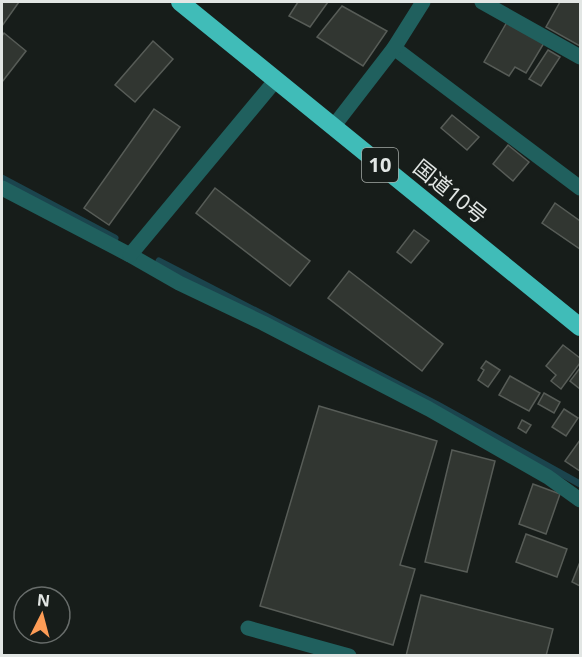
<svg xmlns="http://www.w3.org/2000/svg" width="582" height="657" viewBox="0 0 582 657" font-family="'Noto Sans','Noto Sans JP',sans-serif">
  <rect width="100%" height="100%" fill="#171d1a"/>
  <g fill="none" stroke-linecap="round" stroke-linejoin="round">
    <g stroke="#1b444d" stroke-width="7">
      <path d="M2 178 115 238"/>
      <path d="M159 261 436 404 580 484"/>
    </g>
  </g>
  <g fill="#313631" stroke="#575c57" stroke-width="1.5">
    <path d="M2 2H19L2 26Z"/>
    <path d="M298 2H328L310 27 289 16Z"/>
    <path d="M560 2H580V46L546 27Z"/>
    <path d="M342 6 387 31 363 66 317 37Z"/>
    <path d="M507 22 544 43 526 73 515 67 509 76 484 62Z"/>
    <path d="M4 33 26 51 2 82V36Z"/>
    <path d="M153 41 173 59 135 102 115 85Z"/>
    <path d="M548 50 560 57 541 86 529 79Z"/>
    <path d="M154 109 180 127 109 225 84 208Z"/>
    <path d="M452 115 479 137 467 150 441 128Z"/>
    <path d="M508 145 529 162 513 181 493 164Z"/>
    <path d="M215 188 310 261 290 286 196 213Z"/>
    <path d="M555 203 580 221V249L542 223Z"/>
    <path d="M414 230 429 241 411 263 397 252Z"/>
    <path d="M349 271 443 344 422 371 328 298Z"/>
    <path d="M563 345 580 358V363L561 389 551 381 556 375 546 366Z"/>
    <path d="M486 361 500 370 488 387 478 380 484 370 481 368Z"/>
    <path d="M580 368V389L570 381Z"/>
    <path d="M510 376 540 393 529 411 499 395Z"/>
    <path d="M544 393 560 402 554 413 538 404Z"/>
    <path d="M319 406 437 441 400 565 415 569 393 645 260 606Z"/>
    <path d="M564 409 578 418 566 436 552 427Z"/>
    <path d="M522 420 531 425 526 433 518 428Z"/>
    <path d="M580 440V471L565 461Z"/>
    <path d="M452 450 495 461 467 572 425 562Z"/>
    <path d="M533 484 560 494 546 534 519 524Z"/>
    <path d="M526 534 567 549 557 577 516 562Z"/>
    <path d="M580 562V586L572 582Z"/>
    <path d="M421 595 553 629 546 656H406Z"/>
  </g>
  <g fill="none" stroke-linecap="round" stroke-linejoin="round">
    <g stroke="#20605e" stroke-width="15">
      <path d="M482 2 580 57"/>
      <path d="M394 48 580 188"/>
      <path d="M333 127 394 48 423 2"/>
      <path d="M2 188 130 255 179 283 263 323 429 409 548 477 580 500"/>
      <path d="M130 255 275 81"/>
      <path d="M248 628 349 656"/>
    </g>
    <path stroke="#40bcb8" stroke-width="18" d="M180 2 580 327"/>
  </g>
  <g text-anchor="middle" stroke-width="6" stroke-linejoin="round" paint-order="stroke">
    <rect fill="#171d1a" stroke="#a5aaa7" stroke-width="1.5" x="362" y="148" width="36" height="34" rx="4.5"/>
    <g font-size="20" font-weight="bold" fill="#e2e6e4">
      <text x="380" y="172">10</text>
    </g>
    <g font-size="21" fill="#e2e6e4" stroke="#171d1a">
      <text transform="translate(450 192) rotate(39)" y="7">国道10号</text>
    </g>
  </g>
  <rect width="582" height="657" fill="none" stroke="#e2e6e4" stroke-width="6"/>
  <g transform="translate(42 615) rotate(6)"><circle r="28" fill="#171d1a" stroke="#686d6b" stroke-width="1.5"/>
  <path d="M0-4.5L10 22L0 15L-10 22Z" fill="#fd9c56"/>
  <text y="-9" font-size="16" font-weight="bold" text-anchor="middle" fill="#e2e6e4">N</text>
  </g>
</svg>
